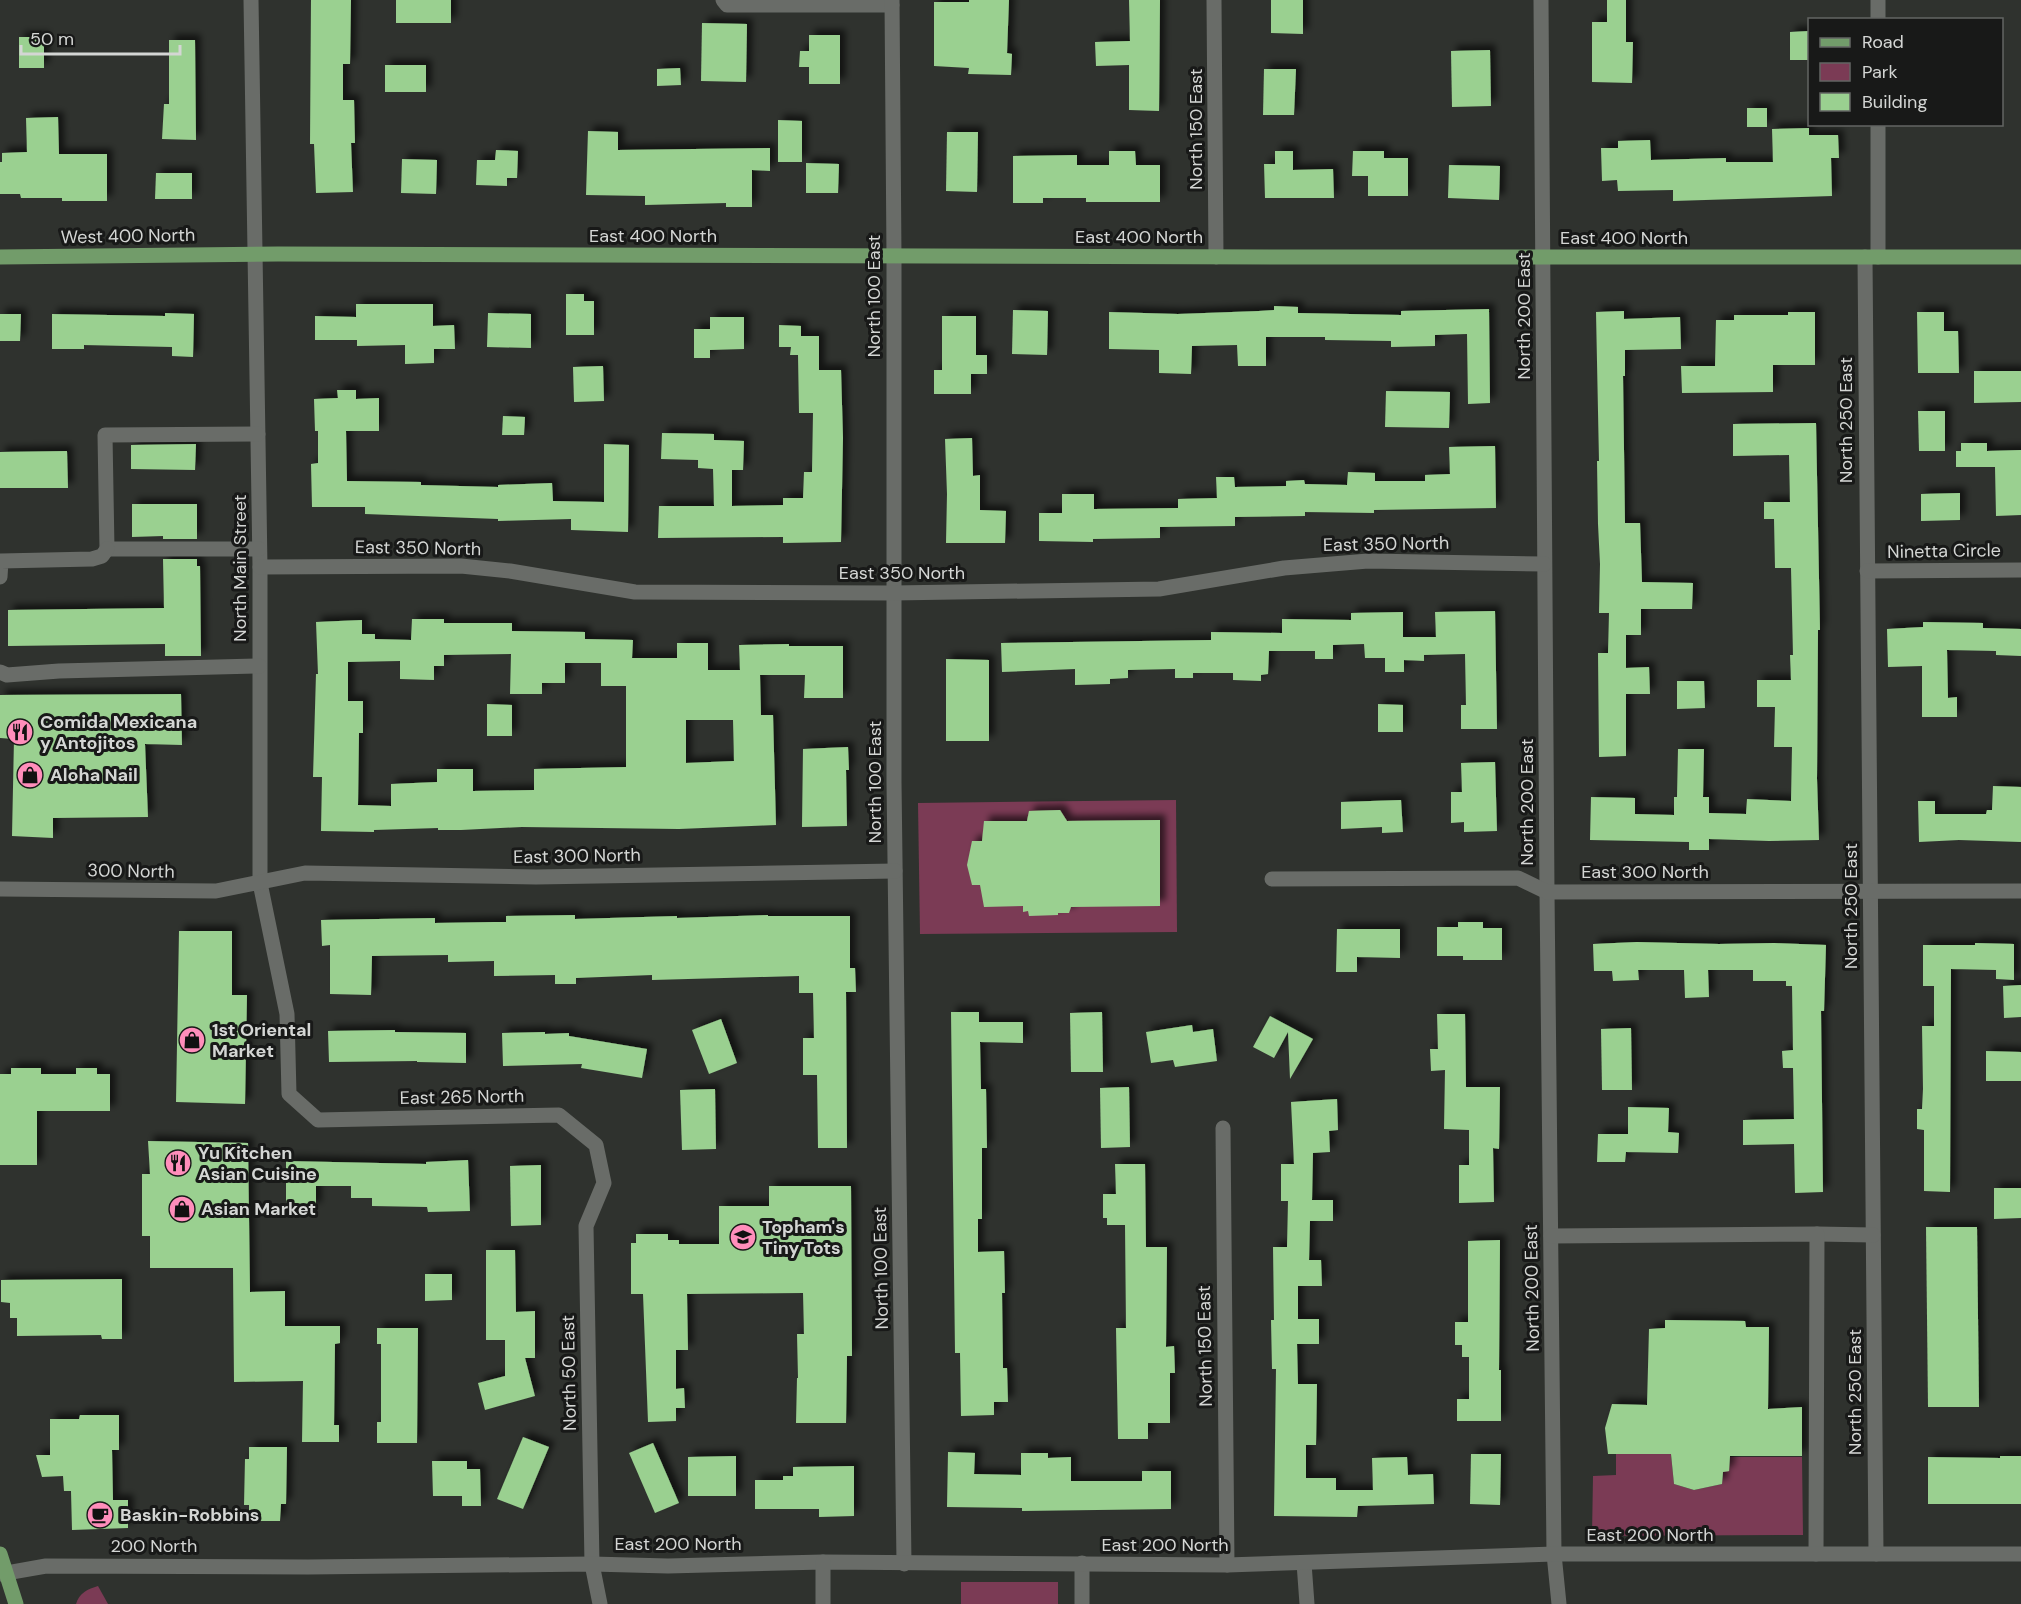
<svg xmlns="http://www.w3.org/2000/svg" width="2021" height="1604" viewBox="0 0 2021 1604" font-family="'DM Sans',sans-serif">
  <defs>
    <filter id="shadow"><feDropShadow dx="5.5" dy="-5.5" stdDeviation="3" flood-color="#0009"/></filter>
  </defs>
  <rect width="100%" height="100%" fill="#2f322e"/>
  <g fill="#7b3b55">
    <path d="M1176 800 1177 932 920 934 918 803Z"/>
    <path d="M1616 1454H1671L1674 1484 1694 1490 1722 1484 1723 1472 1729 1470 1730 1457H1802L1803 1535 1592 1536 1593 1476 1616 1475Z"/>
    <rect x="961" y="1582" width="97" height="22"/>
    <path d="M98 1586 108 1604H76C79 1593 88 1589 98 1586Z"/>
  </g>
  <g fill="#9ad090" fill-rule="evenodd" filter="url(#shadow)">
    <path d="M311 0H351L350 64H343V100H354L355 143H351L353 192 316 193 314 144H310Z"/>
    <rect x="396" y="0" width="55" height="23"/>
    <path d="M969 0H1009L1007 53 1012 54 1011 75 968 74 969 68 934 66V2H969Z"/>
    <path d="M1129 0H1160L1159 111 1129 110V65L1096 66 1095 42 1130 41Z"/>
    <path d="M1271 0H1303V34L1271 33Z"/>
    <path d="M1607 0H1626V42H1633L1632 83 1592 82V22H1607Z"/>
    <path d="M702 23 747 24 746 82 701 81Z"/>
    <path d="M1809 31V60H1790V32Z"/>
    <path d="M809 35H840V84H809V67H799L800 51H809Z"/>
    <rect x="19" y="37" width="25" height="31"/>
    <path d="M169 40H195L196 140 162 139 164 104H169Z"/>
    <path d="M1490 50 1491 106 1452 107 1451 51Z"/>
    <rect x="385" y="65" width="41" height="27"/>
    <path d="M680 68 681 85 657 86V69Z"/>
    <path d="M1264 69H1296L1294 115H1263Z"/>
    <rect x="1747" y="108" width="20" height="19"/>
    <path d="M58 117 59 154H107V201H62V198H21L20 194H0V162H2V153L27 152 26 118Z"/>
    <path d="M778 120 802 121V162H778Z"/>
    <path d="M1809 128V135H1838L1839 158H1831L1832 196 1673 201V190L1618 191 1617 180 1602 181 1601 148H1618V141L1650 140 1651 160 1726 158V162H1773L1772 129Z"/>
    <path d="M588 131 618 132V150L770 148V171L752 170V207H726V203L645 205V196L586 195Z"/>
    <path d="M947 132H978L977 192 946 191Z"/>
    <path d="M496 150 518 151 517 178H507V186L476 185 477 160H495Z"/>
    <path d="M1109 151H1135L1136 165H1160V202H1086V198H1043V203H1013V156L1077 155V165H1109Z"/>
    <path d="M1275 151H1293V170L1333 169 1334 198H1265L1264 164H1275Z"/>
    <path d="M1353 151H1384V158H1408V196H1368V176H1352Z"/>
    <path d="M402 159 437 160 436 194 401 193Z"/>
    <path d="M806 163 839 164 838 193H806Z"/>
    <path d="M1449 165 1500 166 1499 200 1448 198Z"/>
    <path d="M156 173H192V199H155Z"/>
    <path d="M566 294H584V301H594V335H566Z"/>
    <path d="M356 304H433V326L454 325 455 349H434V363L405 364V345L357 346V340H315V316L356 317Z"/>
    <path d="M1274 306 1298 307V313L1401 315V311L1489 309 1490 403 1468 404 1467 334 1435 335V346L1391 347V341L1325 340V337H1266V366H1238L1237 345 1192 346 1191 374 1159 373V350L1109 349V312L1178 314 1259 311 1274 310Z"/>
    <path d="M1013 310 1048 311 1047 355 1012 354Z"/>
    <path d="M1624 311V319L1680 317 1681 349 1625 350V376H1623L1625 523H1640L1642 582 1693 583 1692 609H1641V635H1626V668L1649 667 1650 694H1626V756L1599 757 1598 653H1608L1609 613H1599L1600 564 1598 524 1597 461H1599L1596 312Z"/>
    <path d="M1788 312H1815V365H1773V392L1682 393 1681 366H1715L1716 320H1734V315H1788Z"/>
    <path d="M1917 312H1944V331H1958L1959 373H1918Z"/>
    <path d="M165 313 194 314 193 357 172 356V347L84 345V349H52V314L165 316Z"/>
    <path d="M488 313 531 314V348L487 347Z"/>
    <path d="M0 314H21L20 341H0Z"/>
    <path d="M942 316H976V355H987V374H971V394H934V370H942Z"/>
    <path d="M710 317H744V349L710 350V358H694V329H710Z"/>
    <path d="M779 325 801 326V336H819V370H841L843 438 841 542 783 543V537L658 538 659 506H714L713 469 698 468V460L661 459 662 433 714 434V440L744 441 743 470H732V506L783 505V498H803L804 472H812L813 413H799L798 355H790L791 347H779Z"/>
    <path d="M603 366 604 401 574 402 573 367Z"/>
    <path d="M1974 371H2021V402L1974 403Z"/>
    <path d="M337 390H356V399L379 398V431H346L347 481 421 482V485L498 487V485L552 483 553 501 604 502V444L629 445 628 532 571 530V519L498 521V519L365 514V507H312L311 464 318 463V431H315L314 399 338 398Z"/>
    <path d="M1386 391 1450 392 1449 428 1385 427Z"/>
    <path d="M1918 411H1945V451H1919Z"/>
    <path d="M503 416 525 417 524 435H502Z"/>
    <path d="M1816 423 1820 630H1818L1817 779 1819 840 1769 841 1709 839V850H1689V842L1590 840 1591 797 1635 798V814L1674 815V797H1677L1678 749H1704L1703 797H1709V813L1746 814 1747 799 1791 801 1792 747H1774L1775 707H1757V680H1791L1790 655H1793L1791 568H1775L1774 519H1764V502H1790L1789 455 1733 456V424Z"/>
    <path d="M972 438 973 476 980 475V510L1006 511 1005 543H946L947 494 945 439Z"/>
    <path d="M1961 443H1987V451L2021 450V515L1996 516 1995 467H1956V451H1961Z"/>
    <path d="M196 444 195 470 131 469V445Z"/>
    <path d="M1495 446 1496 508 1374 510V513L1305 512V516L1235 517V526L1160 527V538L1093 539V542L1039 541V513H1062V494H1094V509L1178 508V499L1217 498 1216 477H1234L1235 487 1286 486V481L1304 480 1305 484 1347 485 1348 472 1375 473V481H1425V475L1450 474 1449 447Z"/>
    <path d="M67 451 68 488H0V452Z"/>
    <path d="M1960 493V520L1921 521V494Z"/>
    <path d="M132 504H197V539H163V536L132 537Z"/>
    <path d="M163 559H197V566H200L201 656H165V644L8 646V610L164 608Z"/>
    <path d="M1495 611 1497 729H1461V705H1466L1465 654 1424 655V661L1404 660V672H1385V658H1365L1364 644 1333 645V659H1315V651H1269L1268 674 1261 675V681L1233 680V673H1193V678H1175V669L1128 670V678L1110 679V684L1075 685V669L1002 672 1001 643 1211 640V632L1282 633V619L1351 620V613L1403 612V637H1436L1435 612Z"/>
    <path d="M412 619H444V623H512V631L585 632V639L633 640 632 658H677V643H708V670H740L739 645 789 644V646H843V698H804L805 675H760L761 715H773L776 825 679 829 522 827 461 830H438V828L374 830V832L321 831 322 777H313L316 674H318L316 622 362 620V634H375V639L411 640ZM511 654 510 694H542V683H565V663H601V686H626V767L534 769V790L473 791V769H437V782L391 784V806L358 805 359 733H363V701H348V662L400 661V679L434 680V666H444V655ZM686 720H733L734 761 686 763Z"/>
    <path d="M1923 622 1983 623V628L2021 629V656L1996 655V651L1947 650 1948 698 1957 697V717H1922V666L1888 667 1887 629 1923 627Z"/>
    <path d="M946 659 989 660V741H946Z"/>
    <path d="M1677 681H1704L1705 708 1677 709Z"/>
    <path d="M181 694 182 745 145 744 148 817 53 818V838L12 836 14 739 0 738V695Z"/>
    <path d="M487 704 512 705V736H487Z"/>
    <path d="M1378 704 1403 705V732H1378Z"/>
    <path d="M848 747 849 770H846L847 826 802 827 803 749Z"/>
    <path d="M1495 762 1497 831 1464 832V822L1451 823V792H1462L1461 763Z"/>
    <path d="M1993 786 2021 787V842L1959 840 1919 842 1918 801H1935V814H1986L1987 810H1992Z"/>
    <path d="M1401 800 1403 832 1382 833V827L1341 829V802Z"/>
    <path d="M1060 810 1067 821 1160 820V906L1071 907 1069 913H1058V915L1029 916 1028 911 1023 912V906L984 907 980 885H972L967 865 972 841H982L984 821H1027L1029 811Z"/>
    <path d="M575 915V919L677 916V918L768 915V916H850V968H855L856 992H846L847 1148H818L817 1075H803V1038H814L813 993H799V976L652 980V975L576 978V984H555V975L494 976V961L448 962V955L372 956 371 995 330 994V945L322 946 321 920 435 918V923L494 922H506V916Z"/>
    <path d="M1458 922H1483V928H1502V960H1463V956H1437V927H1458Z"/>
    <path d="M1337 929H1400V958L1357 957V972H1336Z"/>
    <path d="M179 931H232V995H247L245 1104 176 1102Z"/>
    <path d="M1637 942 1719 944 1774 943 1826 945 1824 1011H1821L1823 1192 1795 1193 1794 1144 1743 1145V1120L1794 1119 1793 1068H1783L1782 1051 1793 1050 1792 986H1786V981H1753V970H1708L1709 997 1685 998 1684 970H1638L1639 980 1613 981 1612 971H1594L1593 944Z"/>
    <path d="M1975 943 2014 944V980L1996 979V970L1951 969 1950 1192 1924 1191V1130L1917 1129V1109H1922L1923 1089 1922 1026H1934V986H1923V945H1975Z"/>
    <path d="M2021 985V1017L2004 1018 2003 986Z"/>
    <path d="M951 1012H979V1022H1023V1043L980 1042 981 1089H986L987 1148H982V1219H978V1252L1004 1251 1005 1293H1002L1003 1368H1007L1008 1402H994V1415L961 1416 960 1353H955Z"/>
    <path d="M1102 1012 1103 1072H1071L1070 1013Z"/>
    <path d="M1437 1014H1465L1466 1087H1500L1499 1149 1493 1148 1494 1202 1459 1203V1165H1469V1130L1444 1129 1445 1070 1431 1071 1430 1049H1438Z"/>
    <path d="M1270 1016 1313 1039 1290 1079 1288 1032 1274 1058 1253 1047Z"/>
    <path d="M721 1019 737 1063 709 1074 692 1030Z"/>
    <path d="M1192 1025 1193 1032 1213 1029 1217 1061 1175 1067 1173 1060 1151 1063 1146 1032Z"/>
    <path d="M1631 1028 1632 1090H1602L1601 1029Z"/>
    <path d="M395 1030V1032L466 1033V1063L417 1062V1061L329 1062 328 1031Z"/>
    <path d="M545 1032V1034L569 1033V1036L647 1049 642 1078 581 1068 582 1064 503 1066 502 1033Z"/>
    <path d="M1986 1051 2021 1052V1081H1986Z"/>
    <path d="M11 1068H41V1074H76V1068H97V1074H110V1111H37V1165H0V1074H11Z"/>
    <path d="M1129 1087 1130 1147 1101 1148 1100 1088Z"/>
    <path d="M715 1089 716 1149 682 1150 680 1090Z"/>
    <path d="M1337 1099 1338 1130 1329 1131 1330 1152 1313 1153 1312 1200H1333V1221H1310L1309 1260H1321L1322 1286H1298V1319H1319V1344H1297L1298 1384H1317L1316 1445H1306V1478H1336V1490H1373L1372 1458 1407 1457 1408 1475 1433 1474 1434 1504 1358 1506 1357 1517 1274 1516 1276 1369H1272L1271 1320H1274L1273 1247H1287L1288 1201H1281V1164H1294L1291 1102Z"/>
    <path d="M1628 1107 1669 1108 1668 1132 1679 1133 1678 1153 1626 1152 1625 1162H1597L1598 1134H1628Z"/>
    <path d="M148 1141 248 1143 250 1292 285 1291V1326H340V1343L335 1344 334 1425H339V1442H302L303 1381 234 1382 233 1268H150V1236H142V1174H150Z"/>
    <path d="M468 1160 470 1211 428 1212 427 1207 372 1206V1198H351V1186H316V1208H286V1161L426 1164V1162Z"/>
    <path d="M1115 1164H1145L1146 1247H1167L1166 1347 1174 1346 1175 1373H1170V1423H1148V1439H1118L1116 1328H1126L1125 1225H1107V1218H1103V1194H1116Z"/>
    <path d="M541 1165V1225L511 1226 510 1166Z"/>
    <path d="M769 1186H851L852 1356H847L846 1423H796L797 1378H798L797 1334H804L803 1293 687 1294 688 1350H676V1389L684 1388 685 1408H676V1421L648 1422 643 1294H631V1243H636V1234H668V1240H679V1244H719V1206H769Z"/>
    <path d="M1994 1188H2021V1218L1994 1219Z"/>
    <path d="M1926 1227H1977L1979 1407H1928Z"/>
    <path d="M1500 1240 1499 1370H1501V1421H1457V1399H1469V1357H1462V1345H1455V1322H1468V1241Z"/>
    <path d="M486 1250H515L516 1312 535 1311V1358H525L535 1396 485 1410 478 1383 505 1376V1340H486Z"/>
    <path d="M425 1274H452V1300L425 1301Z"/>
    <path d="M122 1279V1339H102L101 1335 17 1336V1318H10V1303L1 1302V1280Z"/>
    <path d="M1665 1320 1745 1321 1746 1327H1769L1768 1409 1802 1407V1456H1730L1729 1471 1723 1472 1722 1484 1694 1490 1674 1484 1671 1454H1608L1605 1428 1612 1404 1647 1405 1649 1329 1665 1328Z"/>
    <path d="M377 1328H418L417 1443H377V1422H381V1344H377Z"/>
    <path d="M80 1415H119V1450H112L113 1500H128V1528L72 1530 71 1491H64L63 1476 42 1477 36 1455H50V1419H79Z"/>
    <path d="M523 1437 549 1447 523 1509 497 1499Z"/>
    <path d="M653 1443 679 1503 655 1513 629 1453Z"/>
    <path d="M249 1447H287L286 1504H281L280 1521H249V1505H244L245 1459H249Z"/>
    <path d="M948 1452 975 1453 974 1474 1021 1475V1453H1048V1458L1071 1457V1481H1142V1471H1171V1509L1022 1511V1508L947 1507Z"/>
    <path d="M1471 1454H1501L1500 1505 1470 1504Z"/>
    <path d="M736 1456V1496H688V1457Z"/>
    <path d="M2000 1456H2021V1504H1928V1457L2000 1458Z"/>
    <path d="M432 1461H467V1469H480L481 1506H462V1496H433Z"/>
    <path d="M854 1466V1516L819 1517V1509H755V1480H783V1476H793V1467Z"/>
  </g>
  <g fill="none" stroke-linecap="round" stroke-linejoin="round">
    <g stroke="#696c68" stroke-width="15">
      <path d="M251 0 260 567V883L287 1014 289 1094 318 1120 559 1115 596 1145 604 1183 586 1226 592 1564 600 1604"/>
      <path d="M723 0 727 5H892"/>
      <path d="M892 0 894 256V782L904 1564"/>
      <path d="M1214 0 1216 257"/>
      <path d="M1541 0 1547 892 1554 1554 1559 1604"/>
      <path d="M1878 0V20"/>
      <path d="M1865 257 1876 1554"/>
      <path d="M1878 257V124"/>
      <path d="M258 434 105 435 107 549H259"/>
      <path d="M260 567 461 566 510 571 635 592 893 593 1159 589 1284 568 1368 561 1544 564"/>
      <path d="M1867 571 2021 570"/>
      <path d="M0 577 1 561 92 559 102 556 107 549"/>
      <path d="M0 672 7 675 59 671 259 666"/>
      <path d="M1272 879 1518 878 1547 892 2021 891"/>
      <path d="M0 889 216 891 305 873 536 877 895 871"/>
      <path d="M1223 1128 1227 1565"/>
      <path d="M1817 1234 1873 1235"/>
      <path d="M1551 1236 1817 1234 1816 1554"/>
      <path d="M1082 1563V1604"/>
      <path d="M1304 1563 1307 1604"/>
      <path d="M0 1574 46 1566 308 1567 592 1564 668 1566 823 1562 1227 1565 1554 1554H2021"/>
      <path d="M823 1604V1562"/>
    </g>
    <g stroke="#729c6a" stroke-width="15">
      <path d="M0 257 278 254 1305 257H2021"/>
      <path d="M0 1554 16 1604"/>
    </g>
  </g>
  <defs>
    <symbol id="restaurant-disc" viewBox="-11 -11 22 22"><circle r="9.5" fill="#ff8ebb" stroke="#181918"/><path d="M-5-6h1v4h1v-4h1v4h1v-4h1v5L-1.5 .5V6h-2V.5L-5-1ZM5-6V6H3V1.5H1.5Q1.5-4 5-6Z" fill="#111"/></symbol>
    <symbol id="shop-disc" viewBox="-11 -11 22 22"><circle r="9.5" fill="#ff8ebb" stroke="#181918"/><path d="M-5-2.5h2.3a2.7 3.5 0 0 1 5.4 0H5L5.5 6h-11ZM-1.5-2.5h3a1.5 2.3 0 0 0-3 0Z" fill="#111"/></symbol>
    <symbol id="school-disc" viewBox="-11 -11 22 22"><circle r="9.5" fill="#ff8ebb" stroke="#181918"/><path d="M0-5L7-2L0 1L-7-2ZM-4 1L0 2.5L4 1V4Q0 6-4 4Z" fill="#111"/></symbol>
    <symbol id="cafe-disc" viewBox="-11 -11 22 22"><circle r="9.5" fill="#ff8ebb" stroke="#181918"/><path d="M-5.5-4.5H6V0H3Q3 3.5 0 3.5H-2.5Q-5.5 3.5-5.5 0ZM3-3.2v2h1.7v-2ZM-6 4.5H4V6H-6Z" fill="#111"/></symbol>
  </defs>
  <g fill-rule="evenodd">
    <use href="#restaurant-disc" x="5" y="717" width="30" height="30"/>
    <use href="#shop-disc" x="15" y="760" width="30" height="30"/>
    <use href="#shop-disc" x="177" y="1025" width="30" height="30"/>
    <use href="#restaurant-disc" x="163" y="1148" width="30" height="30"/>
    <use href="#shop-disc" x="167" y="1194" width="30" height="30"/>
    <use href="#school-disc" x="728" y="1222" width="30" height="30"/>
    <use href="#cafe-disc" x="85" y="1500" width="30" height="30"/>
  </g>
  <g text-anchor="middle" stroke-width="6" stroke-linejoin="round" paint-order="stroke">
    <g font-size="18" fill="#d4d6d4" stroke="#181918">
      <text transform="translate(1196 129) rotate(-90)" y="6">North 150 East</text>
      <text transform="translate(128 236) rotate(-1)" y="6">West 400 North</text>
      <text x="653" y="242">East 400 North</text>
      <text x="1139" y="243">East 400 North</text>
      <text x="1624" y="244">East 400 North</text>
      <text transform="translate(874 296) rotate(-90)" y="6">North 100 East</text>
      <text transform="translate(1524 316) rotate(-90)" y="6">North 200 East</text>
      <text transform="translate(1846 420) rotate(-90)" y="6">North 250 East</text>
      <text transform="translate(1386 544) rotate(-1)" y="6">East 350 North</text>
      <text transform="translate(418 548) rotate(1)" y="6">East 350 North</text>
      <text transform="translate(1944 551) rotate(-1)" y="6">Ninetta Circle</text>
      <text transform="translate(240 568) rotate(-90)" y="6">North Main Street</text>
      <text x="902" y="579">East 350 North</text>
      <text transform="translate(875 782) rotate(-90)" y="6">North 100 East</text>
      <text transform="translate(1527 802) rotate(-90)" y="6">North 200 East</text>
      <text transform="translate(577 856) rotate(-1)" y="6">East 300 North</text>
      <text transform="translate(131 871) rotate(1)" y="6">300 North</text>
      <text x="1645" y="878">East 300 North</text>
      <text transform="translate(1851 906) rotate(-90)" y="6">North 250 East</text>
      <text transform="translate(462 1097) rotate(-1)" y="6">East 265 North</text>
      <text transform="translate(881 1268) rotate(-91)" y="6">North 100 East</text>
      <text transform="translate(1532 1288) rotate(-91)" y="6">North 200 East</text>
      <text transform="translate(1205 1346) rotate(-91)" y="6">North 150 East</text>
      <text transform="translate(569 1373) rotate(-91)" y="6">North 50 East</text>
      <text transform="translate(1855 1392) rotate(-90)" y="6">North 250 East</text>
      <text x="1650" y="1541">East 200 North</text>
      <text x="678" y="1550">East 200 North</text>
      <text x="1165" y="1551">East 200 North</text>
      <text x="154" y="1552">200 North</text>
    </g>
    <g font-size="18" font-weight="bold" fill="#d4d6d4" stroke="#181918" text-anchor="start">
      <text x="40" y="728">Comida Mexicana<tspan x="40" dy="21">y Antojitos</tspan></text>
      <text x="50" y="781">Aloha Nail</text>
      <text x="212" y="1036">1st Oriental<tspan x="212" dy="21">Market</tspan></text>
      <text x="198" y="1159">Yu Kitchen<tspan x="198" dy="21">Asian Cuisine</tspan></text>
      <text x="201" y="1215">Asian Market</text>
      <text x="762" y="1233">Topham's<tspan x="762" dy="21">Tiny Tots</tspan></text>
      <text x="120" y="1521">Baskin-Robbins</text>
    </g>
  </g>
  <rect x="1808" y="18" width="195" height="108" fill="#181918" stroke="#636563" stroke-width="1.5"/>
  <rect x="1820" y="38" width="30" height="9" fill="#729c6a" stroke="#636563" stroke-width="1.5"/>
  <text x="1862" y="48" font-size="18" fill="#d4d6d4">Road</text>
  <rect x="1820" y="63" width="30" height="18" fill="#7b3b55" stroke="#636563" stroke-width="1.5"/>
  <text x="1862" y="78" font-size="18" fill="#d4d6d4">Park</text>
  <rect x="1820" y="93" width="30" height="18" fill="#9ad090" stroke="#636563" stroke-width="1.5"/>
  <text x="1862" y="108" font-size="18" fill="#d4d6d4">Building</text>
  <path d="M21 45v9h159v-9" fill="none" stroke="#d4d6d4" stroke-width="3"/>
  <text x="30" y="45" font-size="18" fill="#d4d6d4" stroke="#181918" stroke-width="4.5" paint-order="stroke">50 m</text>
</svg>
